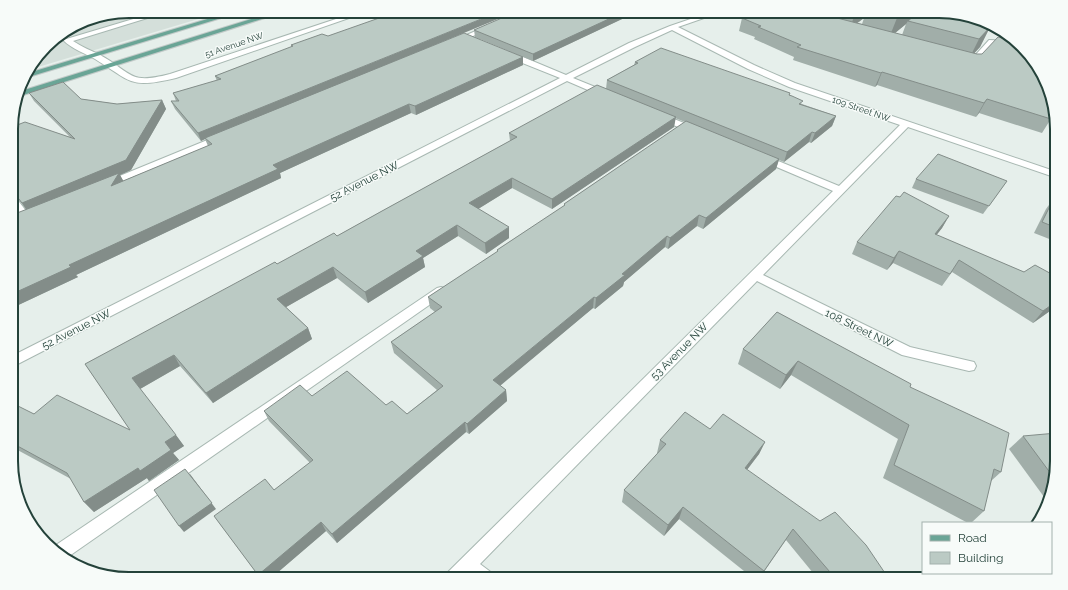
<svg xmlns="http://www.w3.org/2000/svg" width="1068" height="590" viewBox="0 0 1068 590" font-family="Raleway,sans-serif">
  <rect width="100%" height="100%" fill="#e6efeb"/>
  <path fill="#d4dfda" d="M129 11H225L28 70 51 40 84 20Z"/>
  <g fill="none" stroke-linecap="round" stroke-linejoin="round">
    <defs>
      <g id="minor">
        <path d="M160 11H170L73 41C82 47 90 50 100 55 133 73 128 85 170 74L360 11H369L176 78C130 89 132 82 95 59 85 53 73 50 63 40Z"/>
        <path d="M714 11H724L678 27 754 65 795 83 1057 172V178L908 127 763 275 910 347 974 362 976 366 974 370 969 371 902 355 757 281 480 564 492 573 495 579H471L468 576 465 579H444L447 573 833 191 760 160 758 158 760 156H766L839 186 900 125 789 87 748 69 672 30 635 47 573 78 610 93V97H604L567 81 12 367V356L560 78 505 56V52H511L566 75 629 43 670 26Z"/>
        <path d="M487 26 492 27 471 37 479 39V43H473L462 37Z"/>
        <path d="M989 40 1008 41 1012 43 1008 45 994 44 974 66 966 65V61H970Z"/>
        <path d="M659 113 699 129 700 131 699 133H693L656 118 655 116Z"/>
        <path d="M222 134 225 135 226 137 225 139 111 186H105L103 184 105 182Z"/>
        <path d="M12 197 16 198 30 216 31 218 30 220H22L12 207Z"/>
        <path d="M441 287 445 288 447 291 445 294 65 559 53 547 437 288Z"/>
      </g>
      <g id="major">
        <path d="M234 11H244L22 79 25 74Z"/>
        <path d="M277 11H287L17 97 18 92Z"/>
      </g>
    </defs>
    <use href="#minor" stroke="#a8b8b2" stroke-width="2"/>
    <use href="#major" stroke="#c2cac8" stroke-width="2"/>
    <use href="#minor" fill="#fff" fill-rule="evenodd"/>
    <use href="#major" fill="#6aa596" fill-rule="evenodd"/>
  </g>
  <g fill="#a1aea9" fill-rule="evenodd">
    <path d="M639 11 533 61 475 37 474 30Z"/>
    <path d="M763 11H939L988 31 980 47 974 53 1054 114 1042 133 979 113 976 117 877 85 875 87 793 60 794 57 754 39 755 37 739 31 742 18ZM864 18 862 24 857 23 859 22ZM906 24 902 35 895 33Z"/>
    <path d="M291 45 373 70 523 57V65L416 115 411 113 280 173 281 178 76 275 78 277 12 308V209L16 214 26 210 17 197 12 196V127L70 137 34 101 29 93 81 99 117 104 162 100 166 109 131 170 120 175 123 181 208 146 205 139 201 141 175 109 171 101H176L173 93 217 81 215 76 292 47Z"/>
    <path d="M635 62 790 93V95L802 104 836 116 832 126 811 143 809 142 784 162 779 160 776 169 703 229 697 226 668 249 665 247 624 282 623 286 595 309 593 308 500 385 506 390 507 401 469 434 466 432 337 543 326 531 270 579H261L214 516 274 490 310 463 269 421 264 411 312 396 386 405 407 414 437 390 394 353 391 342 435 312 430 308 428 297 497 252V250L564 206V204L685 122 675 118 674 127 552 209 512 188 478 209 509 238 486 254 458 236 423 258 425 267 368 303 337 278 286 307 308 328 312 339 213 403 180 366 140 389 184 446 173 453 179 460 149 481 147 478 94 512 84 502 71 479 12 447V410L130 430 85 364 277 264 337 236 382 211 510 141 509 133 606 89 607 80 634 65Z"/>
    <path d="M916 179 1007 181 983 214 912 188Z"/>
    <path d="M1054 198 1057 199V242L1034 233 1046 209Z"/>
    <path d="M949 216 942 228 936 235 1024 272 1057 277V306L1033 323 952 272 942 286 893 263 887 270 852 254 857 242Z"/>
    <path d="M777 312 910 387 1001 472 991 481 984 511 971 523H968L883 478 898 439 791 375 780 389 738 364 743 349Z"/>
    <path d="M710 429 765 442 759 454 747 470 889 579H818L786 540 759 579H754L679 519 664 536 622 502 624 490 658 453H657L660 440Z"/>
    <path d="M1023 436 1057 469 1047 501 1009 449Z"/>
  </g>
  <g fill="#838d89">
    <path d="M501 11H517L206 139 205 138V139L201 141 198 133Z"/>
    <path d="M626 11H639L533 61V54Z"/>
    <path d="M856 11H867L864 18 850 28Z"/>
    <path d="M906 11H923L908 21 906 24 889 38 897 18Z"/>
    <path d="M101 16 102 20 67 30 84 20Z"/>
    <path d="M986 23 994 26 988 31 980 47 969 59 979 39 984 25Z"/>
    <path d="M523 57V65L416 115 415 106Z"/>
    <path d="M882 72 877 85 875 87 881 73Z"/>
    <path d="M987 99 979 113 976 117 984 103Z"/>
    <path d="M162 100 166 109 131 170 120 175 124 182 28 212 22 203Z"/>
    <path d="M409 104 411 113 280 173 281 178 76 275 78 277 12 308V294L69 265 273 165Z"/>
    <path d="M836 116 832 126 811 143 815 133Z"/>
    <path d="M676 117 674 127 552 209V199Z"/>
    <path d="M812 132 809 142 784 162 787 152Z"/>
    <path d="M779 159 776 169 703 229 706 218Z"/>
    <path d="M512 178V188L470 214 469 203Z"/>
    <path d="M12 209 18 216 12 219Z"/>
    <path d="M699 215 697 226 668 249 670 238Z"/>
    <path d="M949 216 942 228 928 246 935 234Z"/>
    <path d="M457 225 458 236 423 258 425 267 368 303 365 292 416 251Z"/>
    <path d="M509 227V238L486 254 485 243Z"/>
    <path d="M667 236 665 247 624 282 623 286 595 309 596 298 622 274Z"/>
    <path d="M899 251 893 263 887 270 894 258Z"/>
    <path d="M333 267 337 278 281 310 277 299Z"/>
    <path d="M594 297 593 308 494 391 493 380Z"/>
    <path d="M1057 301V306L1033 323 1043 311Z"/>
    <path d="M308 328 312 339 213 403 206 393Z"/>
    <path d="M174 355 180 366 140 389 132 378Z"/>
    <path d="M798 361 791 375 780 389 786 375Z"/>
    <path d="M506 390 507 401 469 434 467 424Z"/>
    <path d="M465 422 466 432 337 543 332 534Z"/>
    <path d="M176 435 184 446 173 453 179 460 149 481 147 478 94 512 84 502 138 468 165 442Z"/>
    <path d="M765 442 759 454 739 480 745 468Z"/>
    <path d="M190 474 216 509 184 532 179 526Z"/>
    <path d="M683 507 679 519 664 536 668 525Z"/>
    <path d="M321 522 326 531 270 579H261L258 575Z"/>
  </g>
  <g fill="#bbcac4" stroke="#838d89">
    <path d="M399 11H501L198 133 171 101H179L173 93 221 79 215 76 293 46 291 45 322 34 328 36Z"/>
    <path d="M518 11H626L533 54 474 30Z"/>
    <path d="M763 11H810L977 54H982L998 37 1013 41 1037 64 1054 114 1051 119 987 99 984 103 882 72 881 73 797 47 801 45 758 27 761 26 742 18Z"/>
    <path d="M868 11H906L897 18Z"/>
    <path d="M920 11H939L986 23 984 25 991 26 979 39 908 21Z"/>
    <path d="M464 33 523 57 415 106 409 104 273 165 278 169 69 265 71 267 12 294V215L119 173 111 186 212 144 205 138Z"/>
    <path d="M661 48 790 93 789 95 792 96 803 101 799 104 836 116 815 133 812 132 787 152 607 80 638 63 635 62Z"/>
    <path d="M63 82 81 99 117 104 162 100 126 160 22 203 12 190V127L25 122 75 139 29 93Z"/>
    <path d="M597 85 676 117 552 199 512 178 469 203 509 227 485 243 457 225 416 251 423 256 365 292 333 267 277 299 308 328 206 393 174 355 132 378 176 435 165 442 171 450 140 471 138 468 84 502 67 473 12 443V410L18 406 34 414 57 395 130 430 85 364 275 262 277 264 334 233 337 236 382 211 517 137 509 133Z"/>
    <path d="M686 121 779 159 706 218 699 215 670 238 667 236 622 274 625 275 596 298 594 297 493 380 506 390 467 424 465 422 332 534 321 522 258 575 214 516 265 479 274 490 313 460 264 411 300 385 312 396 347 371 386 405 392 401 407 414 443 386 391 342 442 307 428 297 498 251 497 250 565 205 564 204Z"/>
    <path d="M938 154 1007 181 989 206 916 179Z"/>
    <path d="M904 192 949 216 935 234 1024 272 1035 265 1057 277V301L1043 311 959 260 950 274 899 251 894 258 857 242 896 196 900 197Z"/>
    <path d="M1054 198 1057 199V228L1042 222Z"/>
    <path d="M777 312 911 384 910 387 1009 433 1001 472 994 469 984 511 894 465 909 425 798 361 786 375 743 349Z"/>
    <path d="M685 412 710 429 723 414 765 442 745 468 820 521 835 512 866 545 889 579H836L793 529 764 571 683 507 668 525 624 490 666 444 660 440Z"/>
    <path d="M1057 433V469L1054 478 1023 436Z"/>
    <path d="M185 469 212 503 179 526 154 490Z"/>
  </g>
  <g text-anchor="middle" stroke-width="3" stroke-linejoin="round" paint-order="stroke">
    <g font-size="9" fill="#24423a" stroke="#f7fbf9">
      <text transform="translate(234 45) rotate(-19)" y="3">51 Avenue NW</text>
      <text transform="translate(861 109) rotate(19)" y="3">109 Street NW</text>
    </g>
    <g font-size="11" fill="#24423a" stroke="#f7fbf9">
      <text transform="translate(364 181) rotate(-27)" y="4">52 Avenue NW</text>
      <text transform="translate(859 328) rotate(26)" y="4">108 Street NW</text>
      <text transform="translate(76 329) rotate(-27)" y="4">52 Avenue NW</text>
      <text transform="translate(679 351) rotate(-45)" y="4">53 Avenue NW</text>
    </g>
  </g>
  <path d="M0 0H1068V590H0ZM129 18H939A111 111 0 0 1 1050 129V461A111 111 0 0 1 939 572H129A111 111 0 0 1 18 461V129A111 111 0 0 1 129 18Z" fill="#f7fbf9" fill-rule="evenodd"/>
  <path fill="none" stroke="#24423a" stroke-width="2" d="M129 18H939A111 111 0 0 1 1050 129V461A111 111 0 0 1 939 572H129A111 111 0 0 1 18 461V129A111 111 0 0 1 129 18Z"/>
  <rect x="922" y="522" width="130" height="52" fill="#f7fbf9" stroke="#a3b1ad"/>
  <rect x="930" y="535" width="20" height="6" fill="#6aa596" stroke="#a3b1ad"/>
  <text x="958" y="542" font-size="12" fill="#24423a">Road</text>
  <rect x="930" y="552" width="20" height="12" fill="#bbcac4" stroke="#a3b1ad"/>
  <text x="958" y="562" font-size="12" fill="#24423a">Building</text>
</svg>
